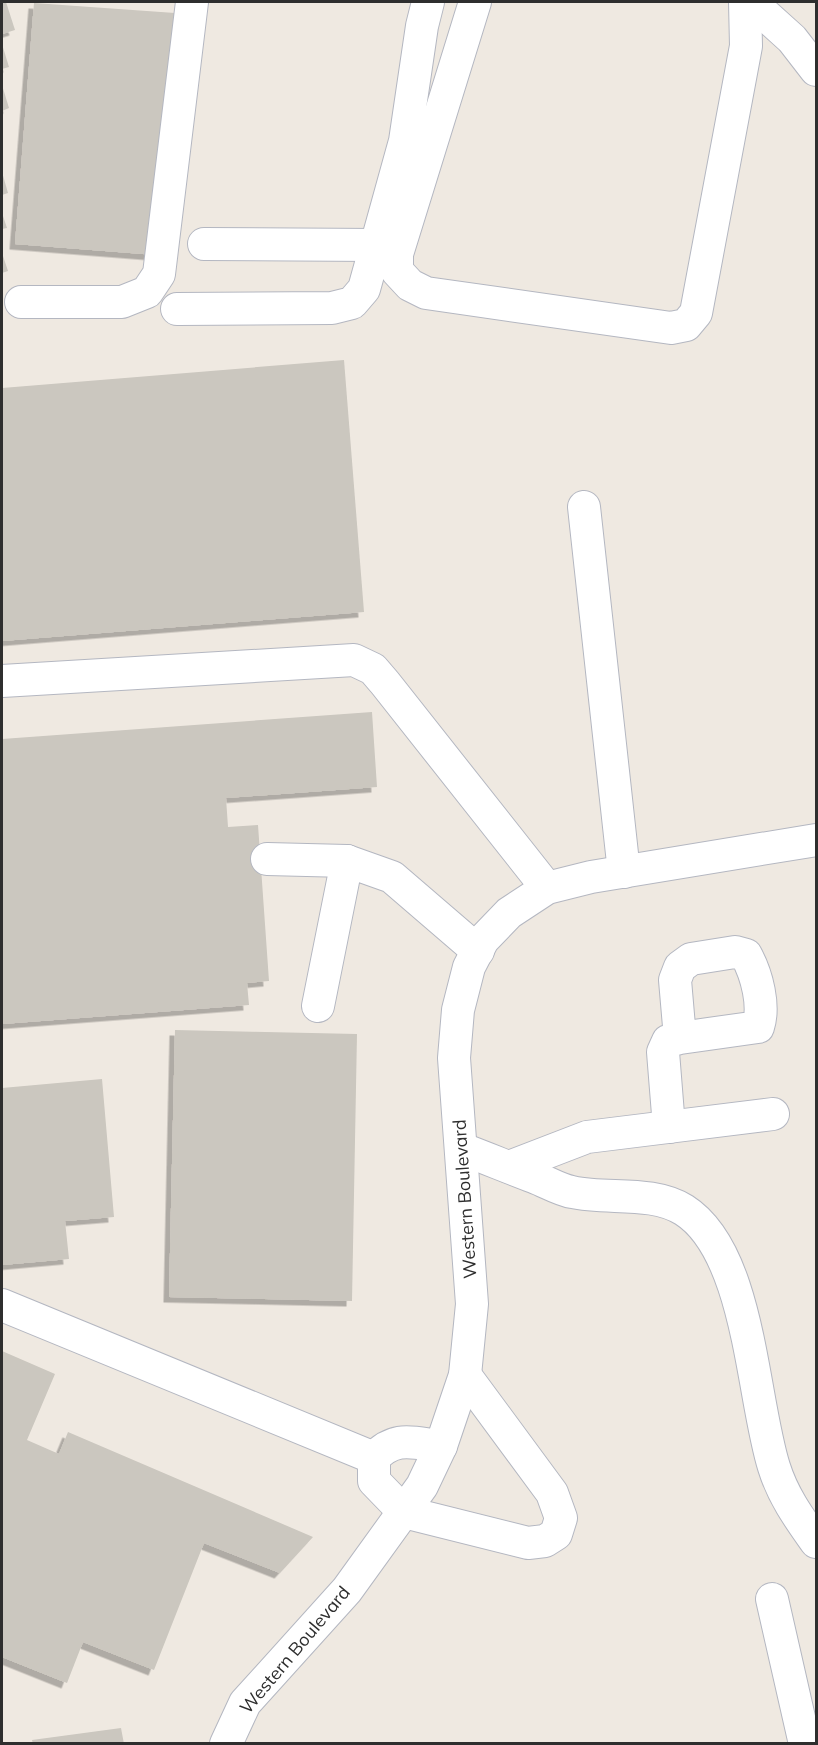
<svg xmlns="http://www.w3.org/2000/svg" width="818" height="1745" viewBox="0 0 818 1745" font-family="Mulish,sans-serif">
  <defs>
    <filter id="shadow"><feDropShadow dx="-5.5" dy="5.5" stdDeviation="0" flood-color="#0004"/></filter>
  </defs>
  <rect width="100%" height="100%" fill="#efe9e1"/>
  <g fill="#cbc7bf" filter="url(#shadow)">
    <path d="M2 2H6L15 30 2 34Z"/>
    <path d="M34 3 175 13 156 255 15 244Z"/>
    <path d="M2 44 9 67 2 69Z"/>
    <path d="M2 85 9 108 2 111Z"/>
    <path d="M2 172 8 193 2 195Z"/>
    <path d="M2 213 7 228 2 229Z"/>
    <path d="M2 253 8 271 2 273Z"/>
    <path d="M344 360 364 612 2 641V388Z"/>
    <path d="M372 712 377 787 226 798 228 827 258 825 269 981 247 983 249 1005 2 1024V739Z"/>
    <path d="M175 1030 357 1034 352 1301 169 1297Z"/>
    <path d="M102 1079 114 1217 65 1221 69 1259 2 1265V1088Z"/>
    <path d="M2 1351 55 1374 27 1440 59 1454 68 1432 313 1537 280 1573 204 1543 154 1670 83 1642 67 1683 2 1657Z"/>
    <path d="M121 1728 124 1744H33L32 1740Z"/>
  </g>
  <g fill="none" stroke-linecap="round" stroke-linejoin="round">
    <defs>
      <g id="minor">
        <path d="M475 2 397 254V271L410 285 426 293 671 328 686 325 696 313 746 46 745 2"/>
        <path d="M751 2 792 39 816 70"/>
        <path d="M204 244 377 245"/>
        <path d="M21 302H122L147 292 159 274 192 2"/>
        <path d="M177 309 332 308 352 303 364 289 405 141 422 26 428 2"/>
        <path d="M584 507 624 872"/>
        <path d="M2 681 354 660 373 669 385 683 547 888"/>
        <path d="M267 859 347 861"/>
        <path d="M318 1006 347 861 392 877 478 951"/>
        <path d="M669 1127 663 1052 668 1041 680 1038 675 980 680 967 691 959 735 952 746 955C757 975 765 1006 758 1027L680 1038"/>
        <path d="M462 1149C486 1158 510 1168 534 1177 547 1182 560 1190 572 1192 608 1200 652 1190 684 1210 750 1252 752 1398 774 1467 783 1496 799 1518 816 1542"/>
        <path d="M509 1167 587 1137 773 1114"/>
        <path d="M2 1305 374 1458"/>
        <path d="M441 1446C413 1443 395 1435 374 1458V1481L404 1512 528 1543 545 1541 556 1534 561 1518 552 1493 465 1375"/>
        <path d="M772 1599 805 1744"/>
        <path d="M226 1744 245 1703 347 1590 422 1486 441 1446 465 1375 472 1304 454 1058 458 1010 469 967 483 940 509 913 547 888 591 877 816 840"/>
      </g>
    </defs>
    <use href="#minor" stroke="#b4b7c1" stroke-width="34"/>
    <use href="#minor" stroke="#fff" stroke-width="32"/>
  </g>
  <g text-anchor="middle" stroke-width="4.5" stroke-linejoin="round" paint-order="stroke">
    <g font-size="18" fill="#2e2e2e" stroke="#fff">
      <text transform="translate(465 1199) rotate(-94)" y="6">Western Boulevard</text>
      <text transform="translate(295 1650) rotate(-50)" y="6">Western Boulevard</text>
    </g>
  </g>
  <rect width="818" height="1745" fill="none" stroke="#2e2e2e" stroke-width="6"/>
</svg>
